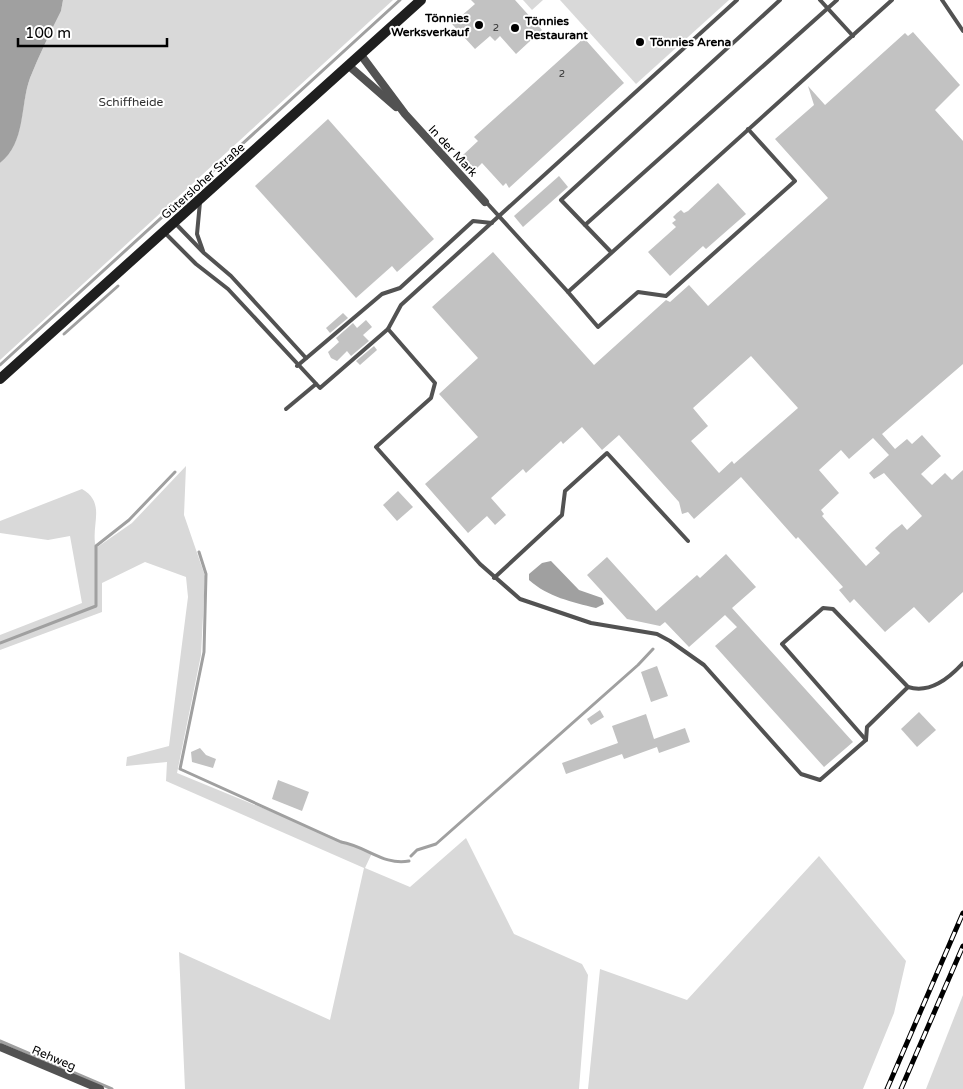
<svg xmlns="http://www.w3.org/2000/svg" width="963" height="1089" viewBox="0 0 963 1089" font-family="'Varela Round',sans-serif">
  <rect width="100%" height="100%" fill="#fff"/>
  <g fill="#d9d9d9">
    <path d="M63 0H393L0 360V163C25 144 20 105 30 78 39 55 50 33 61 11Z"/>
    <path d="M523 0H543L532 10Z"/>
    <path d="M560 0H729L636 84Z"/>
    <path d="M186 466 184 515 205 576 201 655 177 773 372 853 365 868 410 887 466 838 514 934 582 964 588 975 579 1089H185L179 952 330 1020 364 868 166 781 167 762 126 766 127 757 169 746 188 597 186 577 145 562 102 583V612L0 650V635L82 603 70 536 48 540 0 533V521L82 489C107 503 90 526 96 548L132 523Z"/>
    <path d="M819 856 906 961 894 1013 863 1089H588L600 969 687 1000Z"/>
    <path d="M963 995V1089H926Z"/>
  </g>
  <g fill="#a0a0a0">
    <path d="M0 0H63L61 11C50 33 39 55 30 78 20 105 26 143 0 163Z"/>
    <path d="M551 561 579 590 602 598 604 604 596 608C572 602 548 597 529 580V574L542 563Z"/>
  </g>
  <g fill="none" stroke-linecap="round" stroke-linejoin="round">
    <g stroke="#a0a0a0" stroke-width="3">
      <path d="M64 334 118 286"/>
      <path d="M0 365 400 0"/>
      <path d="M199 552 206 574 204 652 180 769 341 842C366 846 384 866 409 861"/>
      <path d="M0 643 96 606V546L129 520 175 472"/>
      <path d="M411 856 417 850 436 844 638 665 653 649"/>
      <path d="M0 1041 112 1089"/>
    </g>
  </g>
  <g fill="#c2c2c2" fill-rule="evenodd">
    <path d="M471 0H515L542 30 516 54 500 36 495 41 490 36 475 49 452 24 475 4Z"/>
    <path d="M913 32 960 85 935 110 963 141V364L882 434 895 449 907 439 912 444 922 435 941 456 921 474 932 485 945 473 952 480 963 470V592L929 623 914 607 885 632 854 599 850 603 839 590 843 587 798 537 796 539 741 477 694 519 688 512 682 514 679 502 619 435 602 450 582 427 563 444 561 441 526 473 523 469 491 498 506 515 495 525 487 516 468 533 425 484 478 437 439 394 478 358 432 307 493 252 594 365 666 300 670 302 689 285 708 306 828 198 775 139 814 105 808 86 825 105 905 33 908 36ZM751 356 798 408 734 464 732 461 719 473 691 441 708 426 693 408ZM873 438 889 455 869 473 874 479 884 473 922 516 907 530 902 524 892 532 875 548 880 553 866 566 822 516 824 514 821 510 839 493 819 470 841 450 849 459Z"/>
    <path d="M584 38 624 83 509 188 506 183 503 186 482 163 475 170 463 155 478 141 474 137Z"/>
    <path d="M328 119 434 239 397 272 392 266 356 298 255 186Z"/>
    <path d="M559 176 568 187 523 227 514 216Z"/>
    <path d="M718 183 746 214 706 249 703 246 670 276 648 252 676 227 672 223 676 220 673 217 677 213 681 210 684 213 688 211Z"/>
    <path d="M343 313 348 318 330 333 326 328Z"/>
    <path d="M366 320 372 327 363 335 369 341 351 356 347 351 337 361 331 358 328 352 339 342 336 338 353 323 357 328Z"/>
    <path d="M374 346 377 350 360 365 356 361Z"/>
    <path d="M398 491 413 507 397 521 383 505Z"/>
    <path d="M726 554 756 587 732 608 853 742 824 767 715 646 737 627 725 615 689 647 665 622 660 626 627 619 587 575 607 557 656 611 697 575 700 578Z"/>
    <path d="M657 666 668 696 651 702 641 672Z"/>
    <path d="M600 710 604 717 591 725 587 719Z"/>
    <path d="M919 712 936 730 917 747 901 729Z"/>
    <path d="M646 714 654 739 685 728 690 742 659 753 657 747 624 759 622 754 566 774 562 763 618 743 612 726Z"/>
    <path d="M200 748 206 755 216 759 213 768 192 762 191 752Z"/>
    <path d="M278 780 309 792 302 811 272 799Z"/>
  </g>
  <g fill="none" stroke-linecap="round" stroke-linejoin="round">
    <g stroke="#525252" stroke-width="4">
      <path d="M820 0 853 36"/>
      <path d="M942 0 963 31"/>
      <path d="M200 202 197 234 203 251"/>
      <path d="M486 202 568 292 892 0"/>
      <path d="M175 223 204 253 231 276 306 358"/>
      <path d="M585 225 837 0"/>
      <path d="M164 232 196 264 228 289 320 388 388 329 401 305 737 0"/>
      <path d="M611 252 561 200 780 0"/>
      <path d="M568 292 598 327 638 292 666 296 795 181 748 129"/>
      <path d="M388 329 435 383 431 398 376 447 480 564 520 599 591 623 657 634 670 641 704 665 801 774 820 780 866 740 867 727 908 687"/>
      <path d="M297 366 382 294 400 288 473 221 492 223"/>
      <path d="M286 409 316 384"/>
      <path d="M494 578 562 515 565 491 607 453 688 541"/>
      <path d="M866 740 782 644 823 608 833 609 908 687C930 694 949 678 963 663"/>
    </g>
    <g stroke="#525252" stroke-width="8">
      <path d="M361 55 405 114 485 202"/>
      <path d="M349 66 396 107"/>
      <path d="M0 1047 100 1089"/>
    </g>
    <path stroke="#1f1f1f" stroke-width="10" d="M0 379 421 0"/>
    <defs>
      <g id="rail">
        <path d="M887 1089 963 913"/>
        <path d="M901 1089 963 946"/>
      </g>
    </defs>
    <use href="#rail" stroke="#000" stroke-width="5"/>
    <use href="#rail" stroke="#fff" stroke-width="3" stroke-dasharray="9" stroke-linecap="butt"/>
  </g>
  <g fill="#000" stroke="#fff" stroke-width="2">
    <circle cx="479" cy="25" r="5"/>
    <circle cx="515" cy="28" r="5"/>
    <circle cx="640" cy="42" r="5"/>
  </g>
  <g text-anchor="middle" stroke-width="4" stroke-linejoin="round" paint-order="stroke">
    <g font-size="10" fill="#303030">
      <text x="496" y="31">2</text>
      <text x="562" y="77">2</text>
    </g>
    <g font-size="12" font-weight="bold" fill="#000" stroke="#fff" text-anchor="start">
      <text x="469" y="22" text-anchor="end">Tönnies<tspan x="469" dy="14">Werksverkauf</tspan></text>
      <text x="525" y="25">Tönnies<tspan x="525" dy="14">Restaurant</tspan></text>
      <text x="650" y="46">Tönnies Arena</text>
    </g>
    <g font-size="12" fill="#303030" stroke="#fff">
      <text x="131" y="106">Schiffheide</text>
    </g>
    <g font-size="12" fill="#000" stroke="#fff">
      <text transform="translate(453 151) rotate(47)" y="4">In der Mark</text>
      <text transform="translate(203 181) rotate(-42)" y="4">Gütersloher Straße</text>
      <text transform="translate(54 1058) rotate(23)" y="4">Rehweg</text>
    </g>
  </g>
  <path d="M18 38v8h149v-8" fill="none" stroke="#000000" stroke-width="2.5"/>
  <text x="25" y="38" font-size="15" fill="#000000" stroke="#ffffff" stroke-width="4" paint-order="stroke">100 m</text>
</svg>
